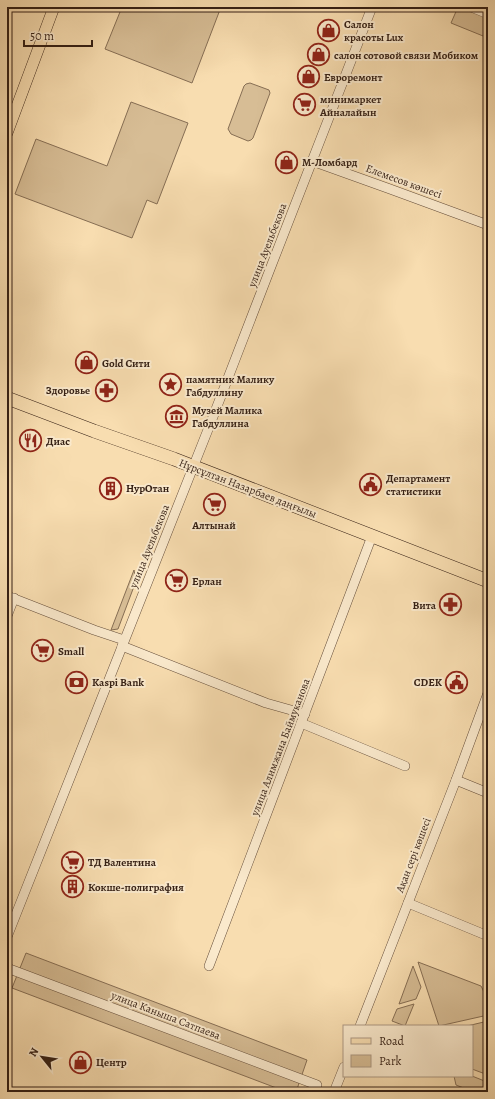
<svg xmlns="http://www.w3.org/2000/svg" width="495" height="1099" viewBox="0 0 495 1099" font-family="Alegreya,serif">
  <rect width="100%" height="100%" fill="#f8ddb0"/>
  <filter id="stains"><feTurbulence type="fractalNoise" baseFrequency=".005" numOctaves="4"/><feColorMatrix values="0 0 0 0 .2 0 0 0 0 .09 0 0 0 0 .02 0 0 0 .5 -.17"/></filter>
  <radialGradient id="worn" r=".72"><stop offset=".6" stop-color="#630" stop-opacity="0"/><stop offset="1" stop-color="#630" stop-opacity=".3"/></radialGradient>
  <g fill="#d7bd95" stroke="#866e54">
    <path d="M122 7H221L192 83 105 49Z"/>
    <path d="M458 7H484L488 9V38L451 23Z"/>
    <path d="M250 83 269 90 270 93 253 138 251 140 248 141 231 134 228 129 244 86 246 84Z"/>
    <path d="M131 102 188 123 157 204 147 200 132 238 15 194 36 139 107 166Z"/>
    <path d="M134 570 136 581 118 629 111 630Z"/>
    <path d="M26 953 307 1060 296 1092H287L12 988Z"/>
    <path d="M418 962 481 986 488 1000V1015L439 1026Z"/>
    <path d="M413 966 421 987 416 999 399 1004Z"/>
    <path d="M414 1004 405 1026 392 1021 397 1009Z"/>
    <path d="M488 1021V1075L472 1069V1026H467Z"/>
    <path d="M454 1076H472L487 1082 482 1092H474L456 1085Z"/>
  </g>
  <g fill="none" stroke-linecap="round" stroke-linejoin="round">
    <defs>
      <g id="minor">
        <path d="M471 7 488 14"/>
        <path d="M312 161 390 189 488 225"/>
        <path d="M7 596 94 630 124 640"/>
        <path d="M7 616 14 598"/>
        <path d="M122 646 266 703 305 714"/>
        <path d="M301 723 405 766"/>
        <path d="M456 780 488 793"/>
        <path d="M408 903 488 936"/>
        <path d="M7 937 211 422 272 264 372 7"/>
        <path d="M209 966 372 536"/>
        <path d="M7 968 317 1085"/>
        <path d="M360 1026 456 780 488 693"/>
        <path d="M334 1092 344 1067"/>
      </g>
      <path id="major" d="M7 133 54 7"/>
      <path id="highway" d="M7 398 94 431 174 459 488 581"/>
    </defs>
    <use href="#minor" stroke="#654e3b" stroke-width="10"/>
    <use href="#major" stroke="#341f14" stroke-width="12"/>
    <use href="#highway" stroke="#341f14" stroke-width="14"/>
    <use href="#minor" stroke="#fae9cc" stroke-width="9"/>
    <use href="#major" stroke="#f8ddb0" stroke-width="11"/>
    <use href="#highway" stroke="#f8ddb0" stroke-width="13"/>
  </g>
  <defs>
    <symbol id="shop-ring" viewBox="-11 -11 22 22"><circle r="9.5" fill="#fae9cc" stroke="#8f2418" stroke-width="1.5"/><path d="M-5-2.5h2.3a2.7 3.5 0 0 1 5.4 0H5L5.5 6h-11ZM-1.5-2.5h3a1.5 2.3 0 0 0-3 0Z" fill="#8f2418"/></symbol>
    <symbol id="supermarket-ring" viewBox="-11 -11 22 22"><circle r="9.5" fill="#fae9cc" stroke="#8f2418" stroke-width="1.5"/><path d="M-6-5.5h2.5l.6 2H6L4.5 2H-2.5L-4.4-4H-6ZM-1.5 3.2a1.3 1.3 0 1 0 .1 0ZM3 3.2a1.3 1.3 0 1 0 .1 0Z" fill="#8f2418"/></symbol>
    <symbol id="sight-ring" viewBox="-11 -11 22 22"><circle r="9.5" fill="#fae9cc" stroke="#8f2418" stroke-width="1.5"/><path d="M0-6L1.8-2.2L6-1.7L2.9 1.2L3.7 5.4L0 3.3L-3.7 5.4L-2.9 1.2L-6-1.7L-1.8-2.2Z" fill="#8f2418"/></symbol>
    <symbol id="pharmacy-ring" viewBox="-11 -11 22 22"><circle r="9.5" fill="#fae9cc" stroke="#8f2418" stroke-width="1.5"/><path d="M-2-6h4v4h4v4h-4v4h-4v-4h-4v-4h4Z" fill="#8f2418"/></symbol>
    <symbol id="museum-ring" viewBox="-11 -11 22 22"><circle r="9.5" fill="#fae9cc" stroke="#8f2418" stroke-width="1.5"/><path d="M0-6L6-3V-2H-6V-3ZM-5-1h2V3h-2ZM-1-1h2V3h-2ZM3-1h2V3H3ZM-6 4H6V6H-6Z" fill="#8f2418"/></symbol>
    <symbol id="restaurant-ring" viewBox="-11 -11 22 22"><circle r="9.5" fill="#fae9cc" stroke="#8f2418" stroke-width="1.5"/><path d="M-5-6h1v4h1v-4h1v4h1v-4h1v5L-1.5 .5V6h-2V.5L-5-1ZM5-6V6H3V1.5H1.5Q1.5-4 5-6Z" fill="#8f2418"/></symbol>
    <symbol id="civic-ring" viewBox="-11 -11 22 22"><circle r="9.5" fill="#fae9cc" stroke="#8f2418" stroke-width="1.5"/><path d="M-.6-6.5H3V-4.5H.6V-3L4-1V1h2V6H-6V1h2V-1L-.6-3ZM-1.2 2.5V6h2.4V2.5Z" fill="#8f2418"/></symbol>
    <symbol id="building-ring" viewBox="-11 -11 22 22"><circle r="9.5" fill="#fae9cc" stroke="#8f2418" stroke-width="1.5"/><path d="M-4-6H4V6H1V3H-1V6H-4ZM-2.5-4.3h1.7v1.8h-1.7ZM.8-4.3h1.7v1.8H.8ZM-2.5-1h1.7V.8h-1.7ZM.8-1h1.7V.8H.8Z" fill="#8f2418"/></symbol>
    <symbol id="bank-ring" viewBox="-11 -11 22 22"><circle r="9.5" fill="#fae9cc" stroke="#8f2418" stroke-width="1.5"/><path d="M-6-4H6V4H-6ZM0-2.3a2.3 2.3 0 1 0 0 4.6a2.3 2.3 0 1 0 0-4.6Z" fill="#8f2418"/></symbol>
  </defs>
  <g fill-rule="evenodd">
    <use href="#shop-ring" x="316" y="18" width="25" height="25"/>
    <use href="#shop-ring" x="306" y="42" width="25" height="25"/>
    <use href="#shop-ring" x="296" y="64" width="25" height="25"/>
    <use href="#supermarket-ring" x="292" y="92" width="25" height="25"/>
    <use href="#shop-ring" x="274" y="150" width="25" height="25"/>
    <use href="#shop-ring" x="74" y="350" width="25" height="25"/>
    <use href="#sight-ring" x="158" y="372" width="25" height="25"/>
    <use href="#pharmacy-ring" x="94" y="378" width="25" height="25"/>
    <use href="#museum-ring" x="164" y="404" width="25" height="25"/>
    <use href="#restaurant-ring" x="18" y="428" width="25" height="25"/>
    <use href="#civic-ring" x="358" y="472" width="25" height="25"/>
    <use href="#building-ring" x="98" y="476" width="25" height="25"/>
    <use href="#supermarket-ring" x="202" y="492" width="25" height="25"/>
    <use href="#supermarket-ring" x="164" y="568" width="25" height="25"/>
    <use href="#pharmacy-ring" x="438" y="592" width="25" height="25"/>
    <use href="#supermarket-ring" x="30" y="638" width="25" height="25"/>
    <use href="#bank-ring" x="64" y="670" width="25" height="25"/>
    <use href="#civic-ring" x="444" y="670" width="25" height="25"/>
    <use href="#supermarket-ring" x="60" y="850" width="25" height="25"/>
    <use href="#building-ring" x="60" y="874" width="25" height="25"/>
    <use href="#shop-ring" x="68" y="1050" width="25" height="25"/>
  </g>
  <g text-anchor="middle" stroke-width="4" stroke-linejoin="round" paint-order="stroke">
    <g font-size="11" font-weight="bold" fill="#341f14" stroke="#fae9cc" text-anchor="start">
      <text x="344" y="28">Салон<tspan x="344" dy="13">красоты Lux</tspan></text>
      <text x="334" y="59">салон сотовой связи Мобиком</text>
      <text x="324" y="81">Евроремонт</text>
      <text x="320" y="103">минимаркет<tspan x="320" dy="13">Айналайын</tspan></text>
      <text x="302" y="166">М-Ломбард</text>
      <text x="102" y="367">Gold Сити</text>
      <text x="186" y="383">памятник Малику<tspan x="186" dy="13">Габдуллину</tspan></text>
      <text x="90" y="394" text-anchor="end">Здоровье</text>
      <text x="192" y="414">Музей Малика<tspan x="192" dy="13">Габдуллина</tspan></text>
      <text x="46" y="445">Диас</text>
      <text x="386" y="482">Департамент<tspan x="386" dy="13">статистики</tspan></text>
      <text x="126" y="492">НурОтан</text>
      <text x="214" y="529" text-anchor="middle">Алтынай</text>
      <text x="192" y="585">Ерлан</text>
      <text x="436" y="609" text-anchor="end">Вита</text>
      <text x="58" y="655">Small</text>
      <text x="92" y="686">Kaspi Bank</text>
      <text x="442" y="686" text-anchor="end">CDEK</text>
      <text x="88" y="866">ТД Валентина</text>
      <text x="88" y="891">Кокше-полиграфия</text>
      <text x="96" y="1066">Центр</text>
    </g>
    <g font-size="11" fill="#341f14" stroke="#fae9cc">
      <text transform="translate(404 181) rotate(20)" y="4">Елемесов көшесі</text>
      <text transform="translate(267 245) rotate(-69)" y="4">улица Ауельбекова</text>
      <text transform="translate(248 488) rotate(21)" y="4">Нұрсұлтан Назарбаев даңғылы</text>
      <text transform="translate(149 546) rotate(-68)" y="4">улица Ауельбекова</text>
      <text transform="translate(280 747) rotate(-69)" y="4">улица Алимжана Баймуканова</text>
      <text transform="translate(413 855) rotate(-69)" y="4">Ақан сері көшесі</text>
      <text transform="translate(166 1015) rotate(21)" y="4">улица Каныша Сатпаева</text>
    </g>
  </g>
  <rect width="495" height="1099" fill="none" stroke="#f8ddb0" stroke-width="24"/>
  <rect x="8" y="8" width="479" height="1083" fill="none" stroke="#341f14" stroke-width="2"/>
  <rect x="12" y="12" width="471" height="1075" fill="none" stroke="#341f14"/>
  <rect x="343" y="1025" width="130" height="52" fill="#fae9cc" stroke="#ab9882"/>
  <rect x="351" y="1038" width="20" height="6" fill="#f8ddb0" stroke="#ab9882"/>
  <text x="379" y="1045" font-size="12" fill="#341f14">Road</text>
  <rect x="351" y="1055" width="20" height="12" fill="#d7bd95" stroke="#ab9882"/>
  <text x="379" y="1065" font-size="12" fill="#341f14">Park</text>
  <g transform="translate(42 1057) rotate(300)" stroke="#fae9cc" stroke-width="3" paint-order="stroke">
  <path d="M0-3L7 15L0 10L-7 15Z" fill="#341f14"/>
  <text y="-6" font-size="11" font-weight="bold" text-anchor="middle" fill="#341f14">N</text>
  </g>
  <path d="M24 40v6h68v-6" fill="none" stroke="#341f14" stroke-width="2"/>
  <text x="30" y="40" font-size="12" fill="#341f14" stroke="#fae9cc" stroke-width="3" paint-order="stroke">50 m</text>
  <rect width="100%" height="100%" filter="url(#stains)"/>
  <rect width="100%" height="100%" fill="url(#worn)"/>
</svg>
